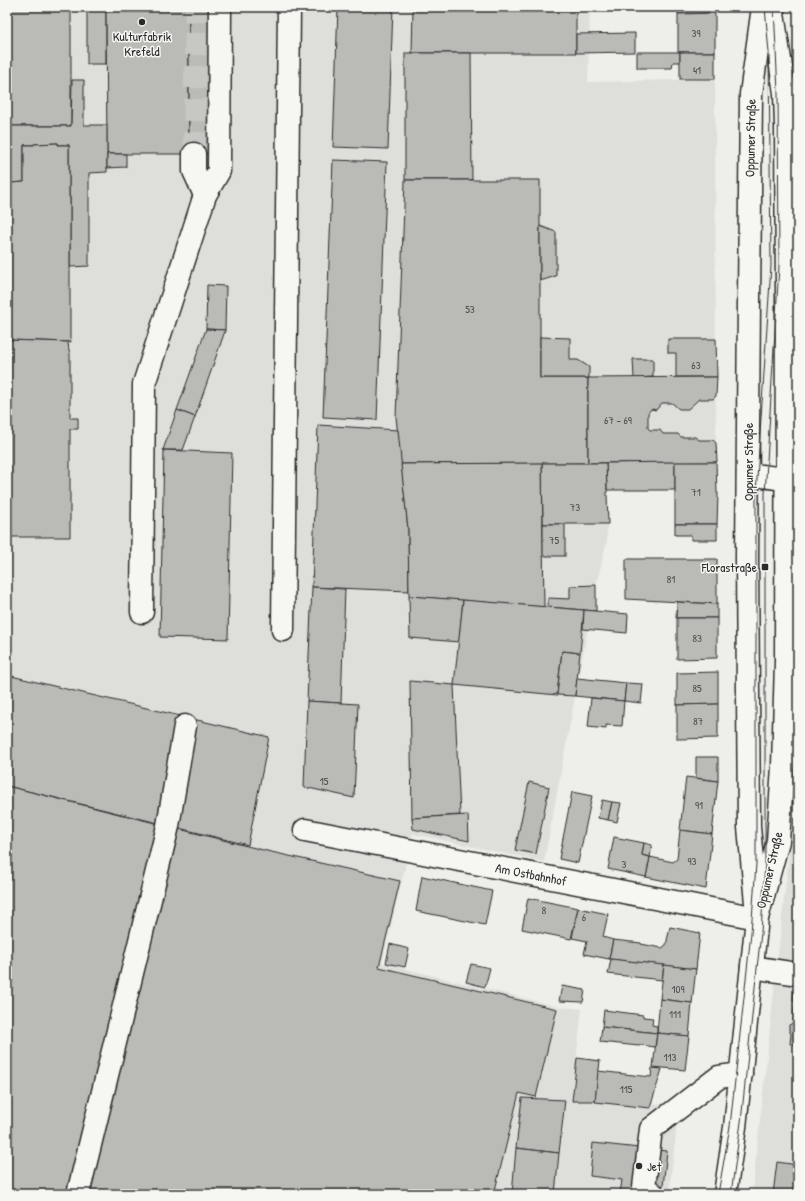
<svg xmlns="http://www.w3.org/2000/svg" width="805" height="1201" viewBox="0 0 805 1201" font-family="'Patrick Hand',sans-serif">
  <rect width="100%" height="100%" fill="#eeeeea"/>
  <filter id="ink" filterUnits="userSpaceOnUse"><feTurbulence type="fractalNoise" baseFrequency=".025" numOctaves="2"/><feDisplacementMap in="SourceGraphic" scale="8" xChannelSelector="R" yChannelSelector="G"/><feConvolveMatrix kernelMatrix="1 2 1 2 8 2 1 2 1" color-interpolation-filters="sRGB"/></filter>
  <g filter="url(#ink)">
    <g fill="#dededb">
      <path d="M7 7H590L588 82 715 79 716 462 606 463 607 541 596 585 544 862 413 834 382 963 559 1007 582 1009 572 1095 679 1106 669 1194H7Z"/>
      <path d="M793 816 798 817V1194H752Z"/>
    </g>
    <g fill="#babab7" stroke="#2b2b2b">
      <rect x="7" y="7" width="64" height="119"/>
      <rect x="87" y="7" width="19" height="57"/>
      <path d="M106 7H189V154H107Z"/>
      <path d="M189 7H213L212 154H189Z"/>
      <path d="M338 7H393L388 149 333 147Z"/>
      <path d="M413 7H576V53H412Z"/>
      <path d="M678 7H715V13L678 14Z"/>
      <path d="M715 13V52H678V14Z"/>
      <path d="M635 33V52L576 53V34Z"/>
      <path d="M637 52H680V62H673L672 68H637Z"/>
      <rect x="680" y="52" width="35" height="27"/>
      <path d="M405 53H471L472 180H405Z"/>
      <path d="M72 80H84V125H107V172L89 173V266L70 267V197H69V145H58V143L34 144V145H24V182L11 183V197H8V340H7V126H71Z"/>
      <path d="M58 143V145H69V197H70V338L71 342 8 340V197H11V183L24 182V145H34V144Z"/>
      <path d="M107 154H126V167L107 168Z"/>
      <path d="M333 160 387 162 377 420 323 417Z"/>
      <path d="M405 180H540V378H588V463L401 464 396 417Z"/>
      <path d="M540 226 556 232V276L540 281Z"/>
      <path d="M207 285 226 286 225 330 206 329Z"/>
      <path d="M206 329 225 330V331L195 417 177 410Z"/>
      <path d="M540 337 570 338V360H578L589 367V378H540Z"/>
      <path d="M668 339H716L717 377H676V353H668Z"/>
      <path d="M7 340 68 342 69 351H70V418H78V429H70V537H7Z"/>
      <path d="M633 359H653V377L634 378Z"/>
      <path d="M717 377 716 396 713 399H699L688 409H679L672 403H662L656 410 651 409 648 413V428L650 430H660L663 434H678L681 437H695L699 440H713L716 443 717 462 588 463V378Z"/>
      <path d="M177 410 195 417 183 450H163Z"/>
      <path d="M318 425 398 430 408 529 409 591 312 587Z"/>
      <path d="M164 450 232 453 228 639 160 637Z"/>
      <path d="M675 462V490H607L606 463Z"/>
      <path d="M675 462H716L717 493H718L717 524H675Z"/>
      <path d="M542 463H606L608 524H543Z"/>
      <path d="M542 463 544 607 409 596 408 529 401 464Z"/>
      <rect x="543" y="524" width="22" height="32"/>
      <path d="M675 524H717V540H691V535H675Z"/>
      <path d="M626 559H717V604L626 599Z"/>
      <path d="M596 585V611L548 607V598L570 599V586Z"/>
      <path d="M312 587 345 589 341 703 307 701Z"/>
      <path d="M409 596 463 600 459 642 410 638Z"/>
      <path d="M463 600 584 610 580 653 562 651 557 695 454 685Z"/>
      <path d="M677 602 717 604V618H676Z"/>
      <path d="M584 610 628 614 627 633 583 629Z"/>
      <path d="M677 618H717V658L677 659Z"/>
      <path d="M562 651 580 653 575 696 557 695Z"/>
      <path d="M718 672V704L677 705V673Z"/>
      <path d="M7 675 269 737 248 845 7 786Z"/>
      <path d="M577 678 626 683 624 701 575 696Z"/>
      <path d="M410 681 454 685 460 815 412 818Z"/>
      <path d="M626 683 643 684 641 703 624 701Z"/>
      <path d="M591 698 624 701 622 726 606 725V729L588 727Z"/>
      <path d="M307 701 358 704 354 798 304 787Z"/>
      <path d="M718 704V738L677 739V705Z"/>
      <path d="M696 757H718V781L696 778Z"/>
      <path d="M686 777 718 781 712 834 680 830Z"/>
      <path d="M529 782 549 787 536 854 515 850Z"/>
      <path d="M7 786 267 851 400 881 379 967 557 1009 536 1097 519 1093 494 1194H7Z"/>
      <path d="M572 792 592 796 578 863 559 859Z"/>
      <path d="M602 800 612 802 608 820 598 818Z"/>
      <path d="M612 802 621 803 617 822 608 820Z"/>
      <path d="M468 815 469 841 413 829 412 818Z"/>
      <path d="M680 830 712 834 706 889 646 877 650 857 673 862 677 859Z"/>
      <path d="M614 837 644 843 642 855 650 857 646 877 608 869Z"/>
      <path d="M644 843 652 845 650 857 642 855Z"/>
      <path d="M422 876 492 891 485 925 416 911Z"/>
      <path d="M528 898 578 908 571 939 522 929Z"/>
      <path d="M578 908 608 914 603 937 613 940 609 959 584 954 587 941 572 938Z"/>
      <path d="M670 927 700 933 696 969 609 959 613 940 641 943V944L662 948 666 945Z"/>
      <path d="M390 944 409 949 405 967 386 963Z"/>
      <path d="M611 959 664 965 662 980 608 974Z"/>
      <path d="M471 964 490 968 485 987 466 982Z"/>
      <path d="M664 965 696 969 692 1003 660 999Z"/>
      <path d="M798 978V1012L794 1011 795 1000H793L794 989H797Z"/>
      <path d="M562 986 585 990 583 1002 559 1001Z"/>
      <path d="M660 999 692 1003 689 1036 657 1033Z"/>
      <path d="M604 1010 643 1015V1017L653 1018 652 1025 657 1026V1033L602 1027Z"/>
      <path d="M794 1011 798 1012V1045L790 1044 791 1034 789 1030V1025L793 1023Z"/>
      <path d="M602 1027 657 1033 655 1047 641 1045 639 1046 600 1042Z"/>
      <path d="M657 1033 689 1036 685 1070 653 1067Z"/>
      <path d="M577 1058 600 1061 595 1101H572Z"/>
      <path d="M652 1068 662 1069 650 1108 595 1102 598 1071 651 1077Z"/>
      <path d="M522 1098 565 1100 559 1153 516 1148Z"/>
      <path d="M593 1143 667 1151 663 1186 654 1185 653 1194H620L622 1180 590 1176Z"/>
      <path d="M516 1148 559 1153 555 1194H512Z"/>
      <path d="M777 1162 798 1165V1194H773Z"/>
    </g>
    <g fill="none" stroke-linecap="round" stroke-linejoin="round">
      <path stroke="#c7c7c4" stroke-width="22" stroke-dasharray="22 11" stroke-linecap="butt" d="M194 154 196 7"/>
      <defs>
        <g id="minor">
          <path d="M194 154V171L205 195"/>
          <path d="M748 474 798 481"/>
          <path d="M142 612 144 384 205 195 219 171 220 7"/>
          <path d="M283 630 289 7"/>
          <path d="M305 830 757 918"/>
          <path d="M752 967 798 974"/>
          <path d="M78 1194 168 826 185 726"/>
          <path d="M653 1194 644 1187 651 1129 719 1077 741 1074"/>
        </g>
        <g id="major">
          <path d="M756 903 749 827 747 559 749 299 751 94 763 7"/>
          <path d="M725 1194 735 1127 757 918 778 841 783 766 786 662 787 293 786 125 785 93 772 7"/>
        </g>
      </defs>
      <use href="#minor" stroke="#2b2b2b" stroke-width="25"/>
      <use href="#major" stroke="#2b2b2b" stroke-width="25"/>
      <use href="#minor" stroke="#f6f6f2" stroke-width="22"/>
      <use href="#major" stroke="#f6f6f2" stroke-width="22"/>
      <g stroke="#2b2b2b" stroke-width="1">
        <path d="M718 1194 730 1126 751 933 756 864V494L771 266 769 53 765 7"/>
        <path d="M731 1194 741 1122 757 968 761 933 765 862V494L779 266 778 93 774 7"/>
      </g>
    </g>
  </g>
  <g fill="#2b2b2b" stroke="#f6f6f2" stroke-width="1.5">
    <circle cx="142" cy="22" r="4"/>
    <rect x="761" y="563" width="8" height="8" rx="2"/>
    <circle cx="639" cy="1166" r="4"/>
  </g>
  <g text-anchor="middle" stroke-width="3" stroke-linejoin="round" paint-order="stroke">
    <g font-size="11" fill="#4f4f4e">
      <text x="696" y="37">39</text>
      <text x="697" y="74">41</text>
      <text x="470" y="313">53</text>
      <text x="696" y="369">63</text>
      <text x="618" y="424">67 - 69</text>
      <text x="696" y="496">71</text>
      <text x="575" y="511">73</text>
      <text x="554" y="544">75</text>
      <text x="671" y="583">81</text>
      <text x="697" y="642">83</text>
      <text x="697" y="692">85</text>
      <text x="698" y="725">87</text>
      <text x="324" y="785">15</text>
      <text x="699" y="809">91</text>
      <text x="692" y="865">93</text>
      <text x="624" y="868">3</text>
      <text x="544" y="914">8</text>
      <text x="584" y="921">6</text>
      <text x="678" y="993">109</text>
      <text x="675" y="1018">111</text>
      <text x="670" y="1061">113</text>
      <text x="626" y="1093">115</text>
    </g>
    <g font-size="13" fill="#2b2b2b" stroke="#f6f6f2">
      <text x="142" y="41">Kulturfabrik<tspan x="142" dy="15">Krefeld</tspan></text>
      <text x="757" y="572" text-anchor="end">Florastraße</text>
      <text x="647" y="1171" text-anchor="start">Jet</text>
    </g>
    <g font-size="13" fill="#2b2b2b" stroke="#f6f6f2">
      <text transform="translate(750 138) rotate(-89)" y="5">Oppumer Straße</text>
      <text transform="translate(748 462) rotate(-90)" y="5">Oppumer Straße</text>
      <text transform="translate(769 870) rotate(-77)" y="5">Oppumer Straße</text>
      <text transform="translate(531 874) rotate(11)" y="5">Am Ostbahnhof</text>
    </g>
  </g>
  <rect width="805" height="1201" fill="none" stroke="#f6f6f2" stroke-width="24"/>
  <rect x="12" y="12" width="781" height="1177" fill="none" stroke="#2b2b2b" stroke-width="1.5" filter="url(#ink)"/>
</svg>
